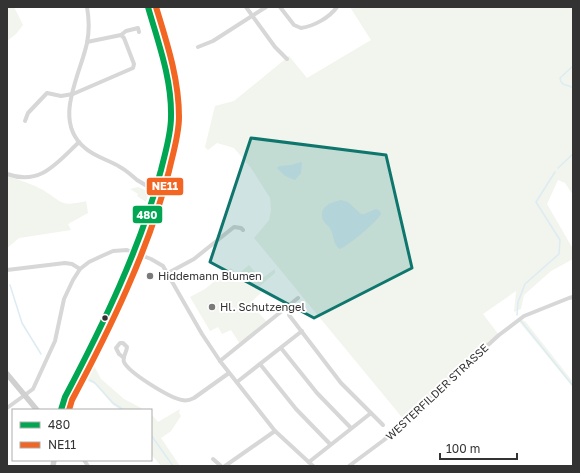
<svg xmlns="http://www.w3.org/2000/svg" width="580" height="473" viewBox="0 0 580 473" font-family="'Golos Text',sans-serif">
  <rect width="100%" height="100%" fill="#fff"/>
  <g fill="#f1f5ed">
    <path d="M7 7H14L23 25 16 34 7 41Z"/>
    <path d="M350 7H573V195L565 183 558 180 547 204 573 249V259L551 271 524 295 521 309 514 312 516 291 483 314 499 335 405 421 254 238 269 220 271 210 270 198 251 168 234 148 217 143 208 150 205 147 215 106 234 101 289 56 307 78 371 40Z"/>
    <path d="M7 176C19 180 32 184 43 190 64 203 60 207 86 201L88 213 68 224 71 230 19 238 7 248Z"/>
    <path d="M138 187 149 192 146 202 137 196 138 194 130 189Z"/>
    <path d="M249 265 261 279 275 269V273L259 287 261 293 250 303 267 322 240 344 231 330 222 334 218 327 210 331 190 297 205 289 231 268 237 275Z"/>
    <path d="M517 319 525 321 573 382V387Z"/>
    <path d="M90 358 101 379 124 399 145 410H121L113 405 95 384 80 378Z"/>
    <path d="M180 409 179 413 181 416 171 431 161 438 180 466H161L151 454V414L158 422Z"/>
  </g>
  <g fill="#ddebf3">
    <path d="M301 162 302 163 301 173 295 180 285 176 277 168 279 166 291 165Z"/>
    <path d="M341 200 348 202 361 214H364L376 209 380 211 381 214C378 221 348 246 340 249 333 245 334 236 331 230 329 226 325 224 323 220 318 207 331 202 341 200Z"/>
  </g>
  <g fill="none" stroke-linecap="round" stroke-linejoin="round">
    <g stroke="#ddebf3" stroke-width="1.5">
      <path d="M573 66 560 78C561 87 568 84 573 88"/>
      <path d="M558 168 573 154"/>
      <path d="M10 285 22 323 41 354"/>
      <path d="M517 315 518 302 525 284 559 254 560 240 536 202 555 172"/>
      <path d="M521 321 573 386"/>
      <path d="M90 380 95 383 113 403 124 410"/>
      <path d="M151 435 173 466"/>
    </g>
    <g stroke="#d7d7d7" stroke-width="4">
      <path d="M87 7C89 18 89 33 87 43 80 76 52 121 85 148 95 157 109 160 120 167 126 170 131 175 137 180 143 184 149 187 156 190"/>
      <path d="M246 7 275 47 287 59"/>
      <path d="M280 7 294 25 301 28C314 26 329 18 337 7"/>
      <path d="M87 42 121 35 126 31 138 28 139 32"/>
      <path d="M198 47 213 41 266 7"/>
      <path d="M25 121 28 113 47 93 61 96 73 94 133 68 134 64 124 38 121 35"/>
      <path d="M7 174C40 186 57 163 79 142"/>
      <path d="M7 270 65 263 72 264 80 269"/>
      <path d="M168 273 194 259 234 227 241 228 243 230"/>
      <path d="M289 315 341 383 383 425"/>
      <path d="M281 348 317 393 351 428"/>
      <path d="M124 358 119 354 116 348 120 343H123L127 347C127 352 122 357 124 362 129 373 170 398 182 400 186 401 190 400 194 398L229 373"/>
      <path d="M220 361 298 298"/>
      <path d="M260 364 296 409 330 444"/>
      <path d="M237 382 302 331"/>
      <path d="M7 408 33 389 55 341 64 299 73 280 80 269 89 262 104 255 113 251 127 250 151 259 163 266 202 334 220 361 275 431 313 466"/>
      <path d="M213 459 221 466"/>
      <path d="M84 460 88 466"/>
      <path d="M309 462 371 413"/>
      <path d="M225 466 275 431"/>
      <path d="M349 466 384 440 499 335 524 316 569 298 573 297"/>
    </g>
    <g stroke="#d0d0d0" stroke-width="5.5">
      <path d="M7 374 37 410"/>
      <path d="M61 410 65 397C79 371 91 344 104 318 125 271 146 226 159 177 164 157 170 137 171 117 171 80 158 42 148 7"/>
      <path d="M53 466 54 460"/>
    </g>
    <defs>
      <path id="bus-1" d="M61 410 65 397C102 327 141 247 161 170 165 153 171 135 171 117 172 79 158 42 148 7"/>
      <path id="bus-2" d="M69 410 72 400C110 329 149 249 169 171 173 153 179 135 179 117 179 79 167 43 156 7"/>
    </defs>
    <use href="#bus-1" stroke="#fff" stroke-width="9"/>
    <use href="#bus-2" stroke="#fff" stroke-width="9"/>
    <use href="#bus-1" stroke="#00a651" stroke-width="6"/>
    <use href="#bus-2" stroke="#f26522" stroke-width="6"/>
  </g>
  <path fill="#0f766e" fill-opacity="0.2" stroke="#0f766e" stroke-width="3" stroke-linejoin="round" d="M251 138 386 155 412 268 314 318 210 262Z"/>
  <g fill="#7a7a7a" stroke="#fff" stroke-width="1.5">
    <circle cx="150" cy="276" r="4"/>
    <circle cx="212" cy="307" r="4"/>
  </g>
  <circle fill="#333" stroke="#fff" stroke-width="1.5" cx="105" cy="318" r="3.5"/>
  <g text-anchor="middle" stroke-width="4" stroke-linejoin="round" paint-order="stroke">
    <g font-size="11" fill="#333" stroke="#fff" text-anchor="start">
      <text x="158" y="280">Hiddemann Blumen</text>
      <text x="220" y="311">Hl. Schutzengel</text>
    </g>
    <g font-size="11" fill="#333" stroke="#fff">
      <text transform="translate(437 392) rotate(-43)" y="4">WESTERFILDER STRASSE</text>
    </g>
  </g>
  <g stroke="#fff" stroke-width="1.5">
    <rect x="146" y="177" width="38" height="19" rx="4" fill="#f26522"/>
    <rect x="132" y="205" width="31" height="19" rx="4" fill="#00a651"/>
  </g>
  <g font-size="11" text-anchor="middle" font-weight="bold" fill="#fff">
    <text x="165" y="190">NE11</text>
    <text x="147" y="219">480</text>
  </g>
  <rect width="580" height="473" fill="none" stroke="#333333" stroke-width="16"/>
  <rect x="12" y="409" width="140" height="52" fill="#ffffff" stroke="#adadad"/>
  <rect x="20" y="422" width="20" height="6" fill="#00a651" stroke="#adadad"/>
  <text x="48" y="429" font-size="12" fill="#333333">480</text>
  <rect x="20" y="442" width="20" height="6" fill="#f26522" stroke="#adadad"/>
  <text x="48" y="449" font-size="12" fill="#333333">NE11</text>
  <path d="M440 453v6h77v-6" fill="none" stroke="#333333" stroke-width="2"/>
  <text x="446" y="453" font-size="12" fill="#333333" stroke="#ffffff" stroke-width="3" paint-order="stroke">100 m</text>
</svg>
